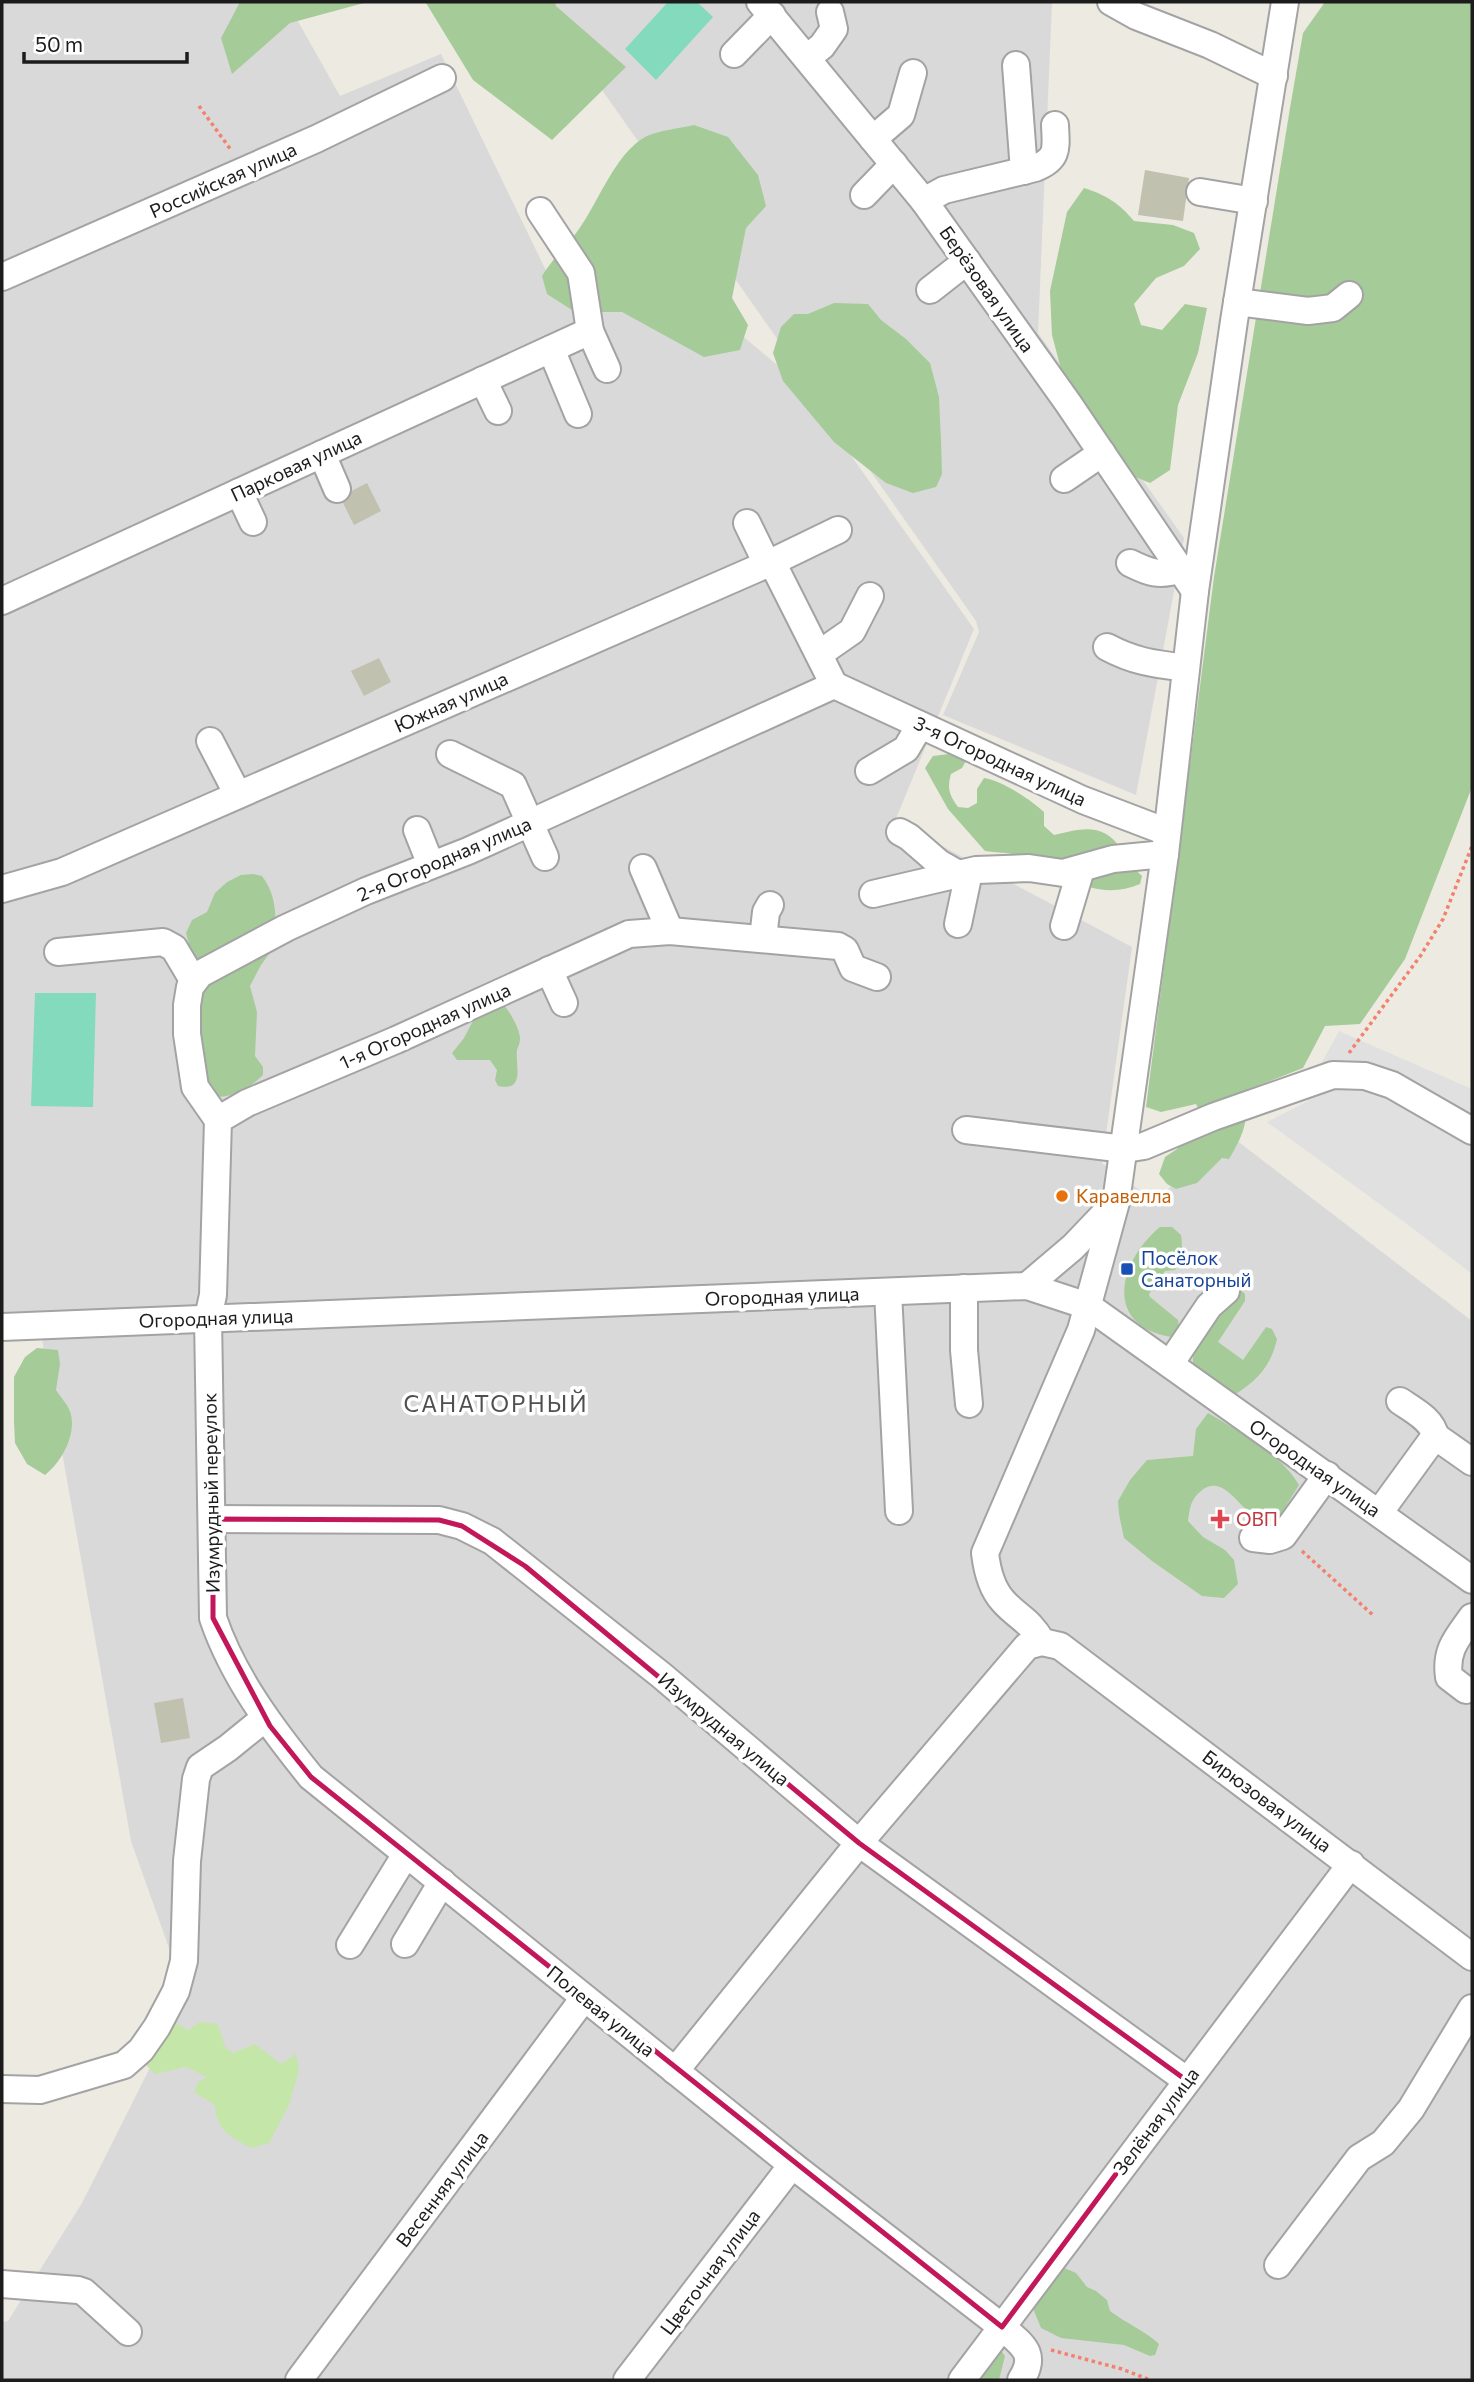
<svg xmlns="http://www.w3.org/2000/svg" width="1474" height="2382" viewBox="0 0 1474 2382" font-family="Commissioner,sans-serif">
  <rect width="100%" height="100%" fill="#edeae2"/>
  <g fill="#dad9d9">
    <path d="M2 2H292L295 16 340 96 441 54 551 281 672 277 801 385 974 629 895 821 1132 947 1102 1163 1156 1202 1223 1130 1472 1321V2380H2V2322L8 2321 82 2203 186 1996 131 1841 37 1311 2 1312Z"/>
    <path d="M516 2H1052L1038 333 1184 538 1136 795 943 715 979 632 976 621 552 19Z"/>
  </g>
  <g fill="#c0c1ae">
    <path d="M1145 170 1189 178 1183 221 1138 215Z"/>
    <path d="M367 483 381 511 354 525 340 497Z"/>
    <path d="M379 658 391 682 364 696 351 671Z"/>
    <path d="M183 1698 190 1738 161 1743 154 1703Z"/>
  </g>
  <path fill="#c4e6a9" d="M170 2020 188 2030 200 2022 218 2024 225 2047 233 2053 255 2044 281 2064 296 2054 299 2070 289 2105 269 2143 251 2148C230 2136 217 2132 215 2105L194 2092 198 2082 207 2077 186 2067 155 2074 146 2065Z"/>
  <g fill="#a5cb98">
    <path d="M240 2H555L556 6 626 67 552 140 473 80 426 3H364L290 23 232 74 221 38Z"/>
    <path d="M1325 2H1472V787L1405 959 1360 1024 1325 1026 1303 1068 1247 1090C1245 1099 1246 1105 1246 1114 1246 1129 1237 1146 1229 1159L1222 1158 1197 1183 1176 1189 1167 1184 1159 1174 1165 1157 1177 1149 1194 1131 1199 1110 1196 1104 1161 1112 1146 1107 1214 577 1290 108 1303 33Z"/>
    <path d="M694 125 728 137 758 175 766 206 746 228 732 298 748 325 740 350 704 357 622 312H575L547 294 542 276C552 259 567 246 579 229 599 201 615 154 645 137 656 131 681 128 694 125Z"/>
    <path d="M1084 188C1106 195 1119 203 1134 221L1173 225 1194 233 1200 249 1184 266 1156 278 1134 304 1141 325 1162 330 1185 304 1207 308 1198 353 1178 405 1170 470 1150 483 1133 476 1097 425 1062 373 1052 335 1050 291 1067 212Z"/>
    <path d="M834 303 868 304 881 320 906 339 930 363 939 397 941 441 942 474 936 487 913 493 886 483 834 442 783 381 773 353 781 327 794 314H808Z"/>
    <path d="M949 754 967 759 962 768 951 774C947 788 949 795 958 807L968 808 977 803V789L984 778C1001 780 1031 800 1044 812V826L1054 835C1082 828 1104 822 1122 850 1128 860 1133 868 1142 876L1140 884C1096 903 1062 874 1023 857 1011 852 997 853 985 851L948 809 925 768 933 756Z"/>
    <path d="M253 874 262 876C279 899 274 917 277 943L261 965 250 986 257 1012 255 1056 263 1067V1075C249 1089 230 1100 210 1096L200 1079 199 1004 213 971 192 956 186 933 192 920 207 912 215 893 227 882 241 875Z"/>
    <path d="M503 1004C510 1012 520 1029 520 1039 520 1043 518 1047 517 1050 515 1065 526 1092 498 1086L495 1080 497 1070 490 1060H457L452 1053 464 1038 475 1017Z"/>
    <path d="M1160 1227H1172L1181 1235C1183 1248 1182 1259 1175 1270L1165 1271 1149 1294 1150 1297 1178 1320 1179 1328 1171 1337C1102 1325 1119 1261 1160 1227Z"/>
    <path d="M1239 1288 1245 1294V1301L1218 1342 1243 1360 1266 1327 1272 1329 1277 1339C1271 1365 1259 1379 1236 1394L1210 1383 1193 1364V1343L1217 1308Z"/>
    <path d="M37 1348 58 1350 60 1364 56 1390C60 1396 66 1403 69 1409 79 1431 62 1462 45 1475L27 1464 15 1443 14 1422V1377L25 1357Z"/>
    <path d="M1208 1413C1237 1430 1282 1455 1299 1485L1276 1522C1271 1522 1264 1523 1260 1521 1243 1514 1224 1471 1201 1491 1190 1500 1190 1508 1188 1521L1203 1537 1225 1550 1234 1560 1238 1584 1224 1598 1202 1596 1152 1561 1124 1538 1119 1514 1118 1501 1130 1480 1147 1460 1193 1456 1196 1429Z"/>
    <path d="M1062 2267 1076 2273 1087 2287 1096 2291 1107 2300 1110 2311C1126 2323 1145 2331 1159 2344L1155 2355 1150 2356 1124 2345 1061 2338 1041 2328 1032 2306Z"/>
    <path d="M999 2348 1005 2356 999 2380H970Z"/>
  </g>
  <g fill="#83dabc">
    <path d="M668 2H697L713 17 656 80 625 49Z"/>
    <path d="M35 993H96L93 1107 31 1106Z"/>
  </g>
  <path fill="#e0e0e0" d="M1339 1031 1472 1089V1274L1407 1224 1267 1122 1308 1101 1307 1090Z"/>
  <g fill="none" stroke-linecap="round" stroke-linejoin="round">
    <defs>
      <g id="minor">
        <path d="M760 2 924 201 1068 403 1195 591"/>
        <path d="M1111 2 1136 16 1210 45 1274 76"/>
        <path d="M734 54 772 15"/>
        <path d="M807 58 822 46 834 29 830 12"/>
        <path d="M1016 65 1024 171"/>
        <path d="M873 139 901 115 913 73"/>
        <path d="M1200 192 1254 201"/>
        <path d="M864 195 894 164"/>
        <path d="M924 201 944 190 1035 168C1059 159 1056 148 1055 125"/>
        <path d="M540 211 581 273 590 331 607 369"/>
        <path d="M2 277 316 139 442 78"/>
        <path d="M930 290 967 261"/>
        <path d="M1237 302 1308 311 1333 308 1349 295"/>
        <path d="M551 349 578 414"/>
        <path d="M483 380 498 411"/>
        <path d="M322 454 337 489"/>
        <path d="M1064 479 1102 453"/>
        <path d="M239 492 253 522"/>
        <path d="M747 523 767 564"/>
        <path d="M772 562 838 530"/>
        <path d="M1130 563C1148 572 1160 577 1180 569"/>
        <path d="M2 601 590 331"/>
        <path d="M1107 647C1135 662 1155 664 1186 668"/>
        <path d="M819 654 852 631 870 596"/>
        <path d="M834 685 1083 800 1167 832"/>
        <path d="M210 741 238 795"/>
        <path d="M450 754 513 785 545 857"/>
        <path d="M869 771 906 749 920 725"/>
        <path d="M417 830 431 865"/>
        <path d="M900 832 909 837 939 863 960 875"/>
        <path d="M643 868 670 931"/>
        <path d="M2 889 62 872 772 562 834 685"/>
        <path d="M873 894 976 870 1029 868 1063 873 1113 859 1165 854"/>
        <path d="M958 924 969 872"/>
        <path d="M1064 926 1081 869"/>
        <path d="M763 939 766 912 770 905"/>
        <path d="M58 952 163 942 174 948 193 980"/>
        <path d="M549 970 564 1003"/>
        <path d="M877 977 853 968 845 950 838 946 670 931 629 934 396 1040 247 1103 218 1120 213 1295 208 1318 213 1618C233 1677 272 1729 311 1777L792 2165 1002 2327C1022 2345 1038 2353 1021 2380"/>
        <path d="M218 1120 195 1087 187 1034V1005L190 987 200 974 286 928 366 891 468 851 834 685"/>
        <path d="M966 1130 1125 1149 1144 1146 1213 1117 1333 1075 1365 1076 1392 1085 1472 1131"/>
        <path d="M1027 1286 1073 1247 1115 1203"/>
        <path d="M964 1288V1350L969 1404"/>
        <path d="M888 1292 899 1511"/>
        <path d="M2 1327 1027 1286 1088 1306 1472 1580"/>
        <path d="M1170 1364 1209 1306 1226 1291"/>
        <path d="M1400 1401C1413 1410 1433 1420 1435 1436"/>
        <path d="M1379 1513 1435 1436 1472 1462"/>
        <path d="M213 1519 439 1520 462 1526 492 1541 661 1675 859 1843 1186 2080"/>
        <path d="M1253 1538 1270 1540 1283 1536 1327 1475"/>
        <path d="M1042 1642C1029 1619 1018 1618 1003 1601 992 1589 987 1570 985 1553L1081 1330 1116 1202 1165 854 1195 591 1234 321 1285 2"/>
        <path d="M1466 1690 1449 1677C1445 1650 1457 1638 1472 1617"/>
        <path d="M405 1944 442 1882"/>
        <path d="M350 1945 406 1854"/>
        <path d="M675 2071 859 1843 1027 1646 1042 1642 1060 1646 1472 1957"/>
        <path d="M2 2089 40 2090 124 2065 141 2050 157 2027 176 1991 184 1961 187 1861 196 1779 200 1767 228 1748 265 1718"/>
        <path d="M1278 2265 1359 2158 1383 2143 1411 2109 1472 2008"/>
        <path d="M2 2284 78 2290 84 2292 128 2332"/>
        <path d="M299 2380 584 1998"/>
        <path d="M627 2380 792 2165"/>
        <path d="M962 2380 1351 1864"/>
      </g>
    </defs>
    <use href="#minor" stroke="#a3a3a3" stroke-width="30"/>
    <g stroke="#f3816d" stroke-width="3.5" stroke-dasharray="3.5 3.5" stroke-linecap="butt">
      <path d="M199 106 231 150"/>
      <path d="M1349 1053 1421 955 1443 919 1472 846"/>
      <path d="M1302 1551 1374 1616"/>
      <path d="M1051 2350 1122 2369 1150 2380"/>
    </g>
    <use href="#minor" stroke="#fff" stroke-width="26"/>
  </g>
  <path fill="none" stroke="#c2185b" stroke-width="5" stroke-linejoin="round" d="M213 1519 439 1520 462 1526 525 1566 859 1843 1186 2080 1002 2327 311 1777 270 1726 213 1618Z"/>
  <circle fill="#e8710a" stroke="#fff" stroke-width="2.5" cx="1062" cy="1196" r="7"/>
  <rect fill="#1a4fb4" stroke="#fff" stroke-width="2.5" x="1120" y="1262" width="14" height="14" rx="3.5"/>
  <path fill="#e0444e" stroke="#fff" stroke-width="2.5" d="M1216.5 1508.5h7v7h7v7h-7v7h-7v-7h-7v-7h7z"/>
  <g text-anchor="middle" stroke-width="7" stroke-linejoin="round" paint-order="stroke">
    <g font-size="19" fill="#1c1c1c" stroke="#fff">
      <text transform="translate(223 180) rotate(-24)" y="7">Российская улица</text>
      <text transform="translate(987 289) rotate(55)" y="7">Берёзовая улица</text>
      <text transform="translate(296 466) rotate(-25)" y="7">Парковая улица</text>
      <text transform="translate(451 702) rotate(-24)" y="7">Южная улица</text>
      <text transform="translate(1000 761) rotate(25)" y="7">3-я Огородная улица</text>
      <text transform="translate(444 859) rotate(-23)" y="7">2-я Огородная улица</text>
      <text transform="translate(425 1026) rotate(-24)" y="7">1-я Огородная улица</text>
      <text transform="translate(782 1296) rotate(-2)" y="7">Огородная улица</text>
      <text transform="translate(216 1318) rotate(-2)" y="7">Огородная улица</text>
      <text transform="translate(1315 1468) rotate(35)" y="7">Огородная улица</text>
      <text transform="translate(211 1493) rotate(-91)" y="7">Изумрудный переулок</text>
      <text transform="translate(724 1729) rotate(40)" y="7">Изумрудная улица</text>
      <text transform="translate(1267 1801) rotate(37)" y="7">Бирюзовая улица</text>
      <text transform="translate(601 2011) rotate(39)" y="7">Полевая улица</text>
      <text transform="translate(1156 2121) rotate(-53)" y="7">Зелёная улица</text>
      <text transform="translate(442 2189) rotate(-53)" y="7">Весенняя улица</text>
      <text transform="translate(710 2272) rotate(-53)" y="7">Цветочная улица</text>
    </g>
    <g font-size="19" fill="#c56008" stroke="#fff" text-anchor="start">
      <text x="1076" y="1203">Каравелла</text>
    </g>
    <g font-size="19" fill="#164399" stroke="#fff" text-anchor="start">
      <text x="1141" y="1265">Посёлок<tspan x="1141" dy="22">Санаторный</tspan></text>
    </g>
    <g font-size="19" fill="#be3a42" stroke="#fff" text-anchor="start">
      <text x="1236" y="1526">ОВП</text>
    </g>
    <g font-size="23" letter-spacing="2" fill="#4f4f4f" stroke="#fff">
      <text x="496" y="1412">САНАТОРНЫЙ</text>
    </g>
  </g>
  <rect width="1474" height="2382" fill="none" stroke="#1c1c1c" stroke-width="7"/>
  <path d="M24 52v10h163v-10" fill="none" stroke="#1c1c1c" stroke-width="3.5"/>
  <text x="35" y="52" font-size="21" fill="#1c1c1c" stroke="#ffffff" stroke-width="5" paint-order="stroke">50 m</text>
</svg>
